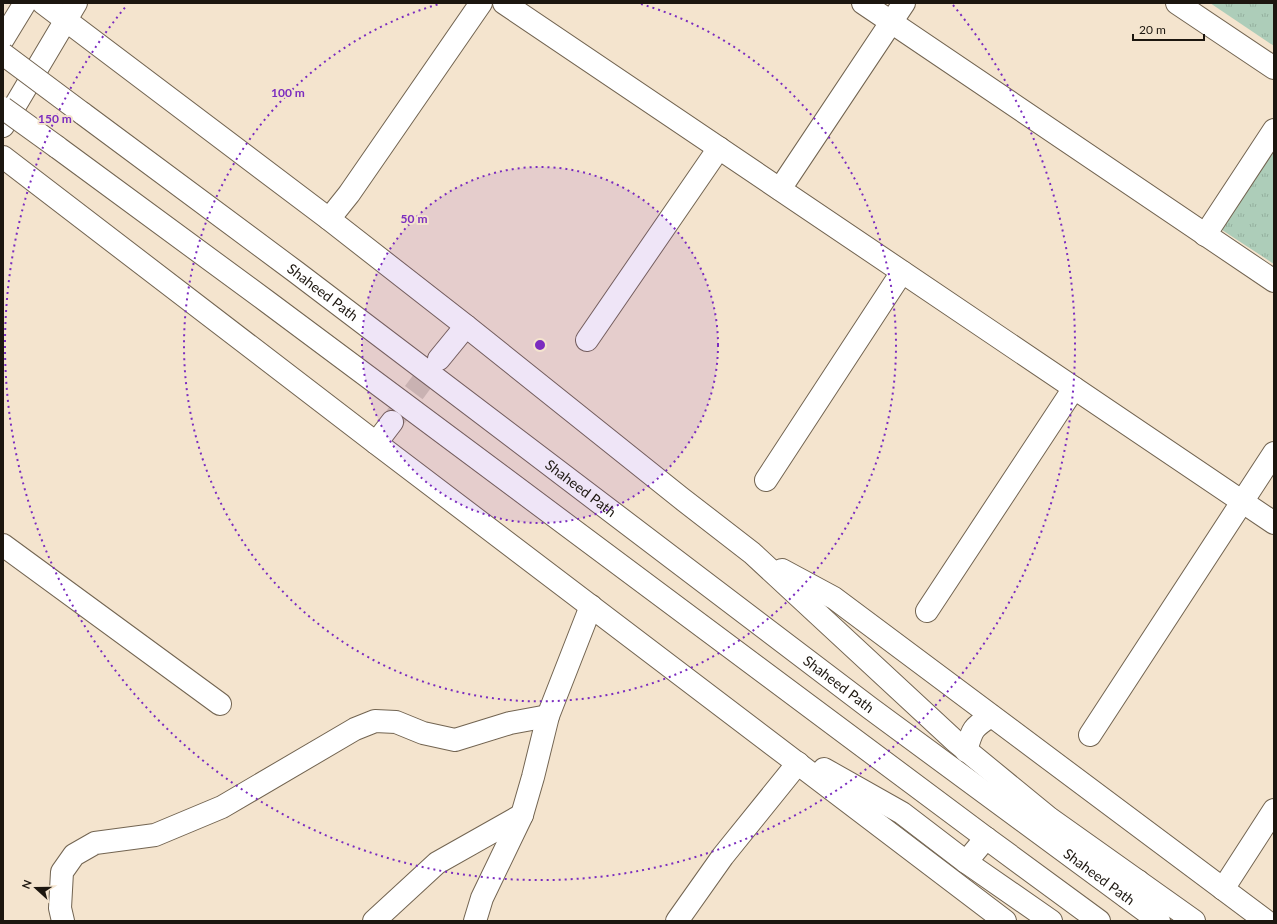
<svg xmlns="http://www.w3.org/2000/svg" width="1277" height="924" viewBox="0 0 1277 924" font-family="Lato,sans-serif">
  <defs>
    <pattern id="park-tufts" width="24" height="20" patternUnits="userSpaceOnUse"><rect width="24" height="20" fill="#adcdb9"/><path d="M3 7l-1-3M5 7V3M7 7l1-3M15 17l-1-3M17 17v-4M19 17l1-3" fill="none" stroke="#94af9e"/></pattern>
  </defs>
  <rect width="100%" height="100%" fill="#f4e4ce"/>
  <g fill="url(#park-tufts)">
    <path d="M1210 3H1274V46Z"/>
    <path d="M1274 151V264L1222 230Z"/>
  </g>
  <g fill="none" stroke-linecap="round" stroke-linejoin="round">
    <path stroke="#d4c5b1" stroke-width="22" stroke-dasharray="22 11" stroke-linecap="butt" d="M394 419 439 359"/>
    <defs>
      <g id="minor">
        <path d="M43 3 329 219 466 326 681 498 752 553 955 741 1049 818 1194 921"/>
        <path d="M504 3 1274 523"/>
        <path d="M863 3 1274 281"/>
        <path d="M1177 3 1274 68"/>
        <path d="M3 39 25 3"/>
        <path d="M3 126 76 3"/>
        <path d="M3 157 376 443 1005 921"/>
        <path d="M780 189 904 3"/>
        <path d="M329 219 349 194 481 3"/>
        <path d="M1205 235 1274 130"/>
        <path d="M587 340 719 148"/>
        <path d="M439 359 466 326"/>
        <path d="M376 443 392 422"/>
        <path d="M766 480 902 272"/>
        <path d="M3 545 220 704"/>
        <path d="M782 570 834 598 1266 921"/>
        <path d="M927 611 1074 388"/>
        <path d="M1090 735 1274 453"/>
        <path d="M966 751C972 730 972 728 991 716"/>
        <path d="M824 769 902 813 966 862 1051 921"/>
        <path d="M1223 889 1274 810"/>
        <path d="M63 921 60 908 62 872 74 855 95 843 155 835 222 807 355 729 375 721 396 722 423 733 455 740 510 723 548 716"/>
        <path d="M374 921 437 863 522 815"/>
        <path d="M475 921 482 898 522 815 533 777 548 716 591 606"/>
        <path d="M677 921 723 856 798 763"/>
      </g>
      <g id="highway">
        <path id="s1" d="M82 113 296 272 870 708 1159 921"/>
        <path d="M57 147 269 303 986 838 1099 921"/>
        <path d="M966 862 986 838"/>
        <path d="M1127 897 1138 881"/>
      </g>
    </defs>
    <use href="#minor" stroke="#726451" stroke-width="24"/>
    <use href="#highway" stroke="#726451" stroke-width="24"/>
    <use href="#minor" stroke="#fff" stroke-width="22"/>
    <use href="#highway" stroke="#fff" stroke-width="22"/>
    <defs>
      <g id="highway-bridge">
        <path d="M3 54 82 113"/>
        <path d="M3 108 57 147"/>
      </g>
    </defs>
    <use href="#highway-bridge" stroke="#726451" stroke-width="24" stroke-linecap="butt"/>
    <use href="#highway-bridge" stroke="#fff" stroke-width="22"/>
  </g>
  <circle cx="540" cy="345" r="178" fill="#7b2cbf" fill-opacity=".12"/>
  <g fill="none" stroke="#7b2cbf" stroke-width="2" stroke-dasharray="2 4">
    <circle cx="540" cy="345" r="178"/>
    <path d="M641 4A356 356 0 1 1 439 4"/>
    <path d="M953 5A535 535 0 1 1 127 5"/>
  </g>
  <g text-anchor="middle" stroke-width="4" stroke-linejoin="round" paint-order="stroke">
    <g font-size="14" fill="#1c160f" stroke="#f4e4ce">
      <text dy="5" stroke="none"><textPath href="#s1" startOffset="300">Shaheed Path</textPath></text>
      <text dy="5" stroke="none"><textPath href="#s1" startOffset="624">Shaheed Path</textPath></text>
      <text dy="5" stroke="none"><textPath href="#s1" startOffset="948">Shaheed Path</textPath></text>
      <text dy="5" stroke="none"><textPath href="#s1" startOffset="1272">Shaheed Path</textPath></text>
    </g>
  </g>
  <circle cx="540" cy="345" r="6" fill="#7b2cbf" stroke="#f4e4ce" stroke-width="2"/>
  <g font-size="12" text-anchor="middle" font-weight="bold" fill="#7b2cbf" stroke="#f4e4ce" stroke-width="4" stroke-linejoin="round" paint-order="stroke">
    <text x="288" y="97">100 m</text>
    <text x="55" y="123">150 m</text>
    <text x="414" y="223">50 m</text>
  </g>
  <rect width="1277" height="924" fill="none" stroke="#1c160f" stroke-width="8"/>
  <g transform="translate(36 888) rotate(291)" stroke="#f4e4ce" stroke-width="3" paint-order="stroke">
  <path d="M0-3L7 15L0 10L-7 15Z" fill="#1c160f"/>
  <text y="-6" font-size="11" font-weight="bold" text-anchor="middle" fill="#1c160f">N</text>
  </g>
  <path d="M1133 34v6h71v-6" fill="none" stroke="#1c160f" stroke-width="2"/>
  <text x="1139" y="34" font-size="12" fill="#1c160f" stroke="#f4e4ce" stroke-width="3" paint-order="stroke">20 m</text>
</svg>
